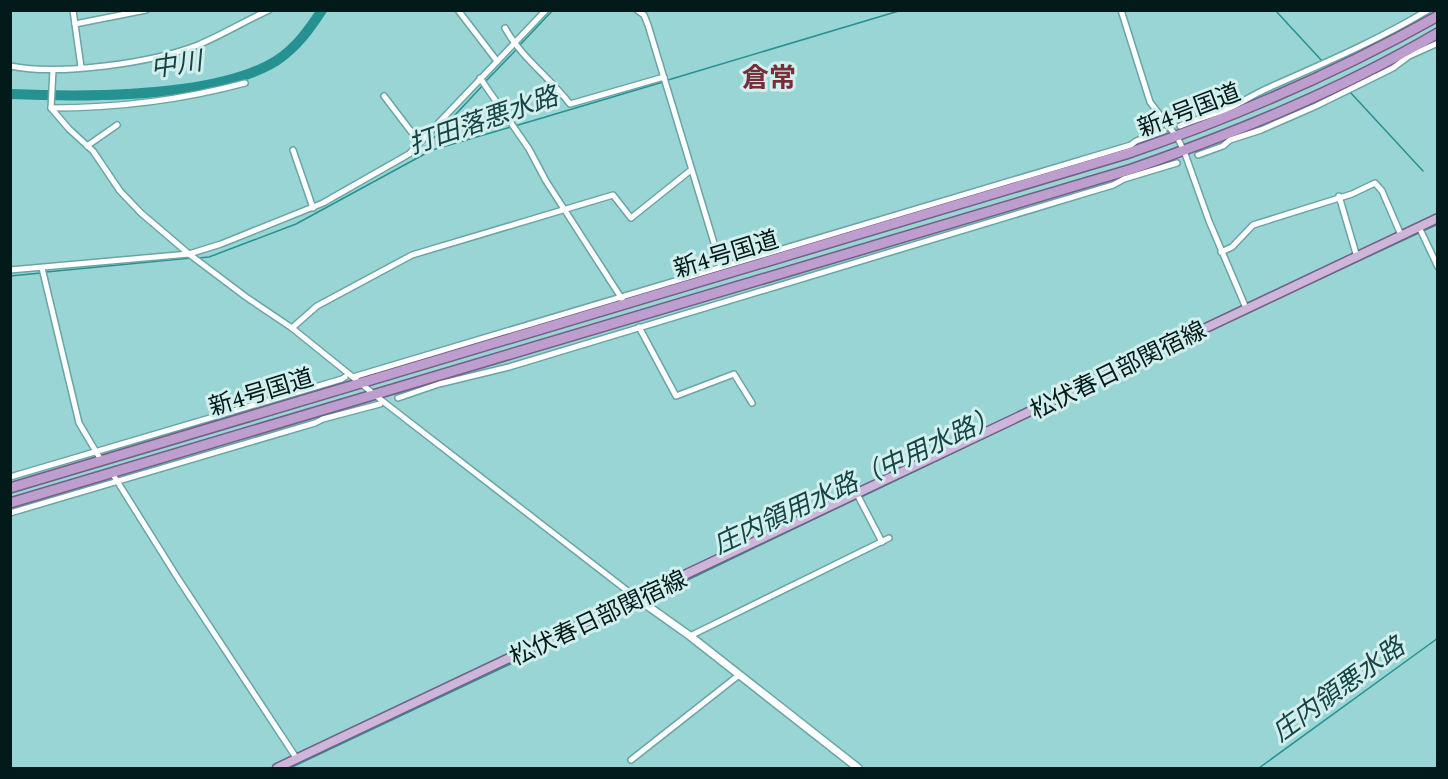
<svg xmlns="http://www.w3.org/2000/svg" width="1448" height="779" viewBox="0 0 1448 779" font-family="Spectral,'Noto Sans JP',serif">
  <rect width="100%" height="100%" fill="#98d5d4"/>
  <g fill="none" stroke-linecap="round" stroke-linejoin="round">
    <g stroke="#259291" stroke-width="1.5">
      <path d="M1275 10 1323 62"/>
      <path d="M519 46 553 10"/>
      <path d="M668 80 902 10"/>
      <path d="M486 81 516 50"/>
      <path d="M1350 92 1423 171"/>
      <path d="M515 126 663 82"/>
      <path d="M415 158 483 85"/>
      <path d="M198 258 209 257 296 224 432 150 511 127"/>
      <path d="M46 272 191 258"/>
      <path d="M10 276 41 273"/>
      <path d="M1191 339 1438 224"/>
      <path d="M861 497 1051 406"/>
      <path d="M644 601 856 499"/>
      <path d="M290 768 640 603"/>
      <path d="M1259 768 1438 638"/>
    </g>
    <path stroke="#259291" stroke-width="10" d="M10 94C82 97 214 99 276 61 296 48 309 30 322 10"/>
    <defs>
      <g id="minor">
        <path d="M73 10 81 67"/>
        <path d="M458 10 497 61"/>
        <path d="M637 10 644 15 648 25 721 266"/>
        <path d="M1121 10 1150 102 1177 137 1184 151 1209 221 1246 308"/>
        <path d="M75 24 146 10"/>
        <path d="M505 28C521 57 550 78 570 104L664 77"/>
        <path d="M10 66C60 76 151 63 198 45 222 35 245 21 269 10"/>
        <path d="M53 70 51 108 69 129 93 151 120 191 141 213 189 254 246 297 292 328 385 403 638 599"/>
        <path d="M480 78 529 149 546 181 622 299"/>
        <path d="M384 96 419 142"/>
        <path d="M51 108C117 108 182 100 245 83"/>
        <path d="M1180 126C1194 120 1209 116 1223 111 1238 105 1252 95 1268 88 1322 64 1377 41 1428 10"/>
        <path d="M87 146 117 125"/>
        <path d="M293 150 313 208"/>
        <path d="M1198 155 1223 146 1230 140 1261 130 1316 106 1393 68 1409 56 1438 43"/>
        <path d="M1339 196 1357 257"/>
        <path d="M1419 227 1438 267"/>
        <path d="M1221 252 1232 247 1253 225 1352 194 1375 183 1382 191 1401 235"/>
        <path d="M42 268 79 423 101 460"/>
        <path d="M10 270 189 254 221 244 323 203 409 154 546 10"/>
        <path d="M639 327 676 396 734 374 752 403"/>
        <path d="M292 328 317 306 412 255 613 195 631 218 691 170"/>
        <path d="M353 377 1131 145 1136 141 1164 131"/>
        <path d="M398 398 439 384 509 367 1113 185 1124 179 1177 163"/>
        <path d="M112 473 179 580 297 759"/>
        <path d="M10 477 288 395 342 379 345 377"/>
        <path d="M857 494 882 542"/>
        <path d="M10 513 315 423 323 419 380 404"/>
        <path d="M690 636 889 538"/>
        <path d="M631 760 739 675"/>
      </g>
      <path id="tertiary" d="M638 599 690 636 858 768"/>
      <path id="primary" d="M277 768 1438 218"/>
      <g id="trunk">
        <path d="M10 488 1126 154C1234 117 1338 72 1438 16"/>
        <path d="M10 503 1132 169C1237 132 1341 90 1438 33"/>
      </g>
    </defs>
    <use href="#minor" stroke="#6aa5a4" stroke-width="8"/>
    <use href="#tertiary" stroke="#6aa5a4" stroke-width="10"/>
    <use href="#primary" stroke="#726087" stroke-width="11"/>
    <use href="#trunk" stroke="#726087" stroke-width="12"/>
    <use href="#minor" stroke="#fff" stroke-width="5"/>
    <use href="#tertiary" stroke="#fff" stroke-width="7"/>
    <use href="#primary" stroke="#ceb6da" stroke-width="8"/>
    <use href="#trunk" stroke="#be9ece" stroke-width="9"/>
  </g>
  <g text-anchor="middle" stroke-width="6" stroke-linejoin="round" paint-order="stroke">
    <g font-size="24" fill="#021a1a" stroke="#d2efee">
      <text transform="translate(1189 110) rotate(-21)" y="8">新4号国道</text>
      <text transform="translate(726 254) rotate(-17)" y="8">新4号国道</text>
      <text transform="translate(1118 370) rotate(-26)" y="8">松伏春日部関宿線</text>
      <text transform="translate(261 392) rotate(-17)" y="8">新4号国道</text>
      <text transform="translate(598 618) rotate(-25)" y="8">松伏春日部関宿線</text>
    </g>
    <g font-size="26" font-style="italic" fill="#164444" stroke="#d2efee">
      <text transform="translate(176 64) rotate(-9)" y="9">中川</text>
      <text transform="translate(483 120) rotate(-19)" y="9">打田落悪水路</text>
      <text transform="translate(856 480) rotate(-25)" y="9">庄内領用水路（中用水路）</text>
      <text transform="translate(1338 689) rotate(-36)" y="9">庄内領悪水路</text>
    </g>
    <g font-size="27" font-weight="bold" fill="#762f38" stroke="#d2efee">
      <text x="769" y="87">倉常</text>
    </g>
  </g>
  <rect width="1448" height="779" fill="none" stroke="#021a1a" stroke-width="24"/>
</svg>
